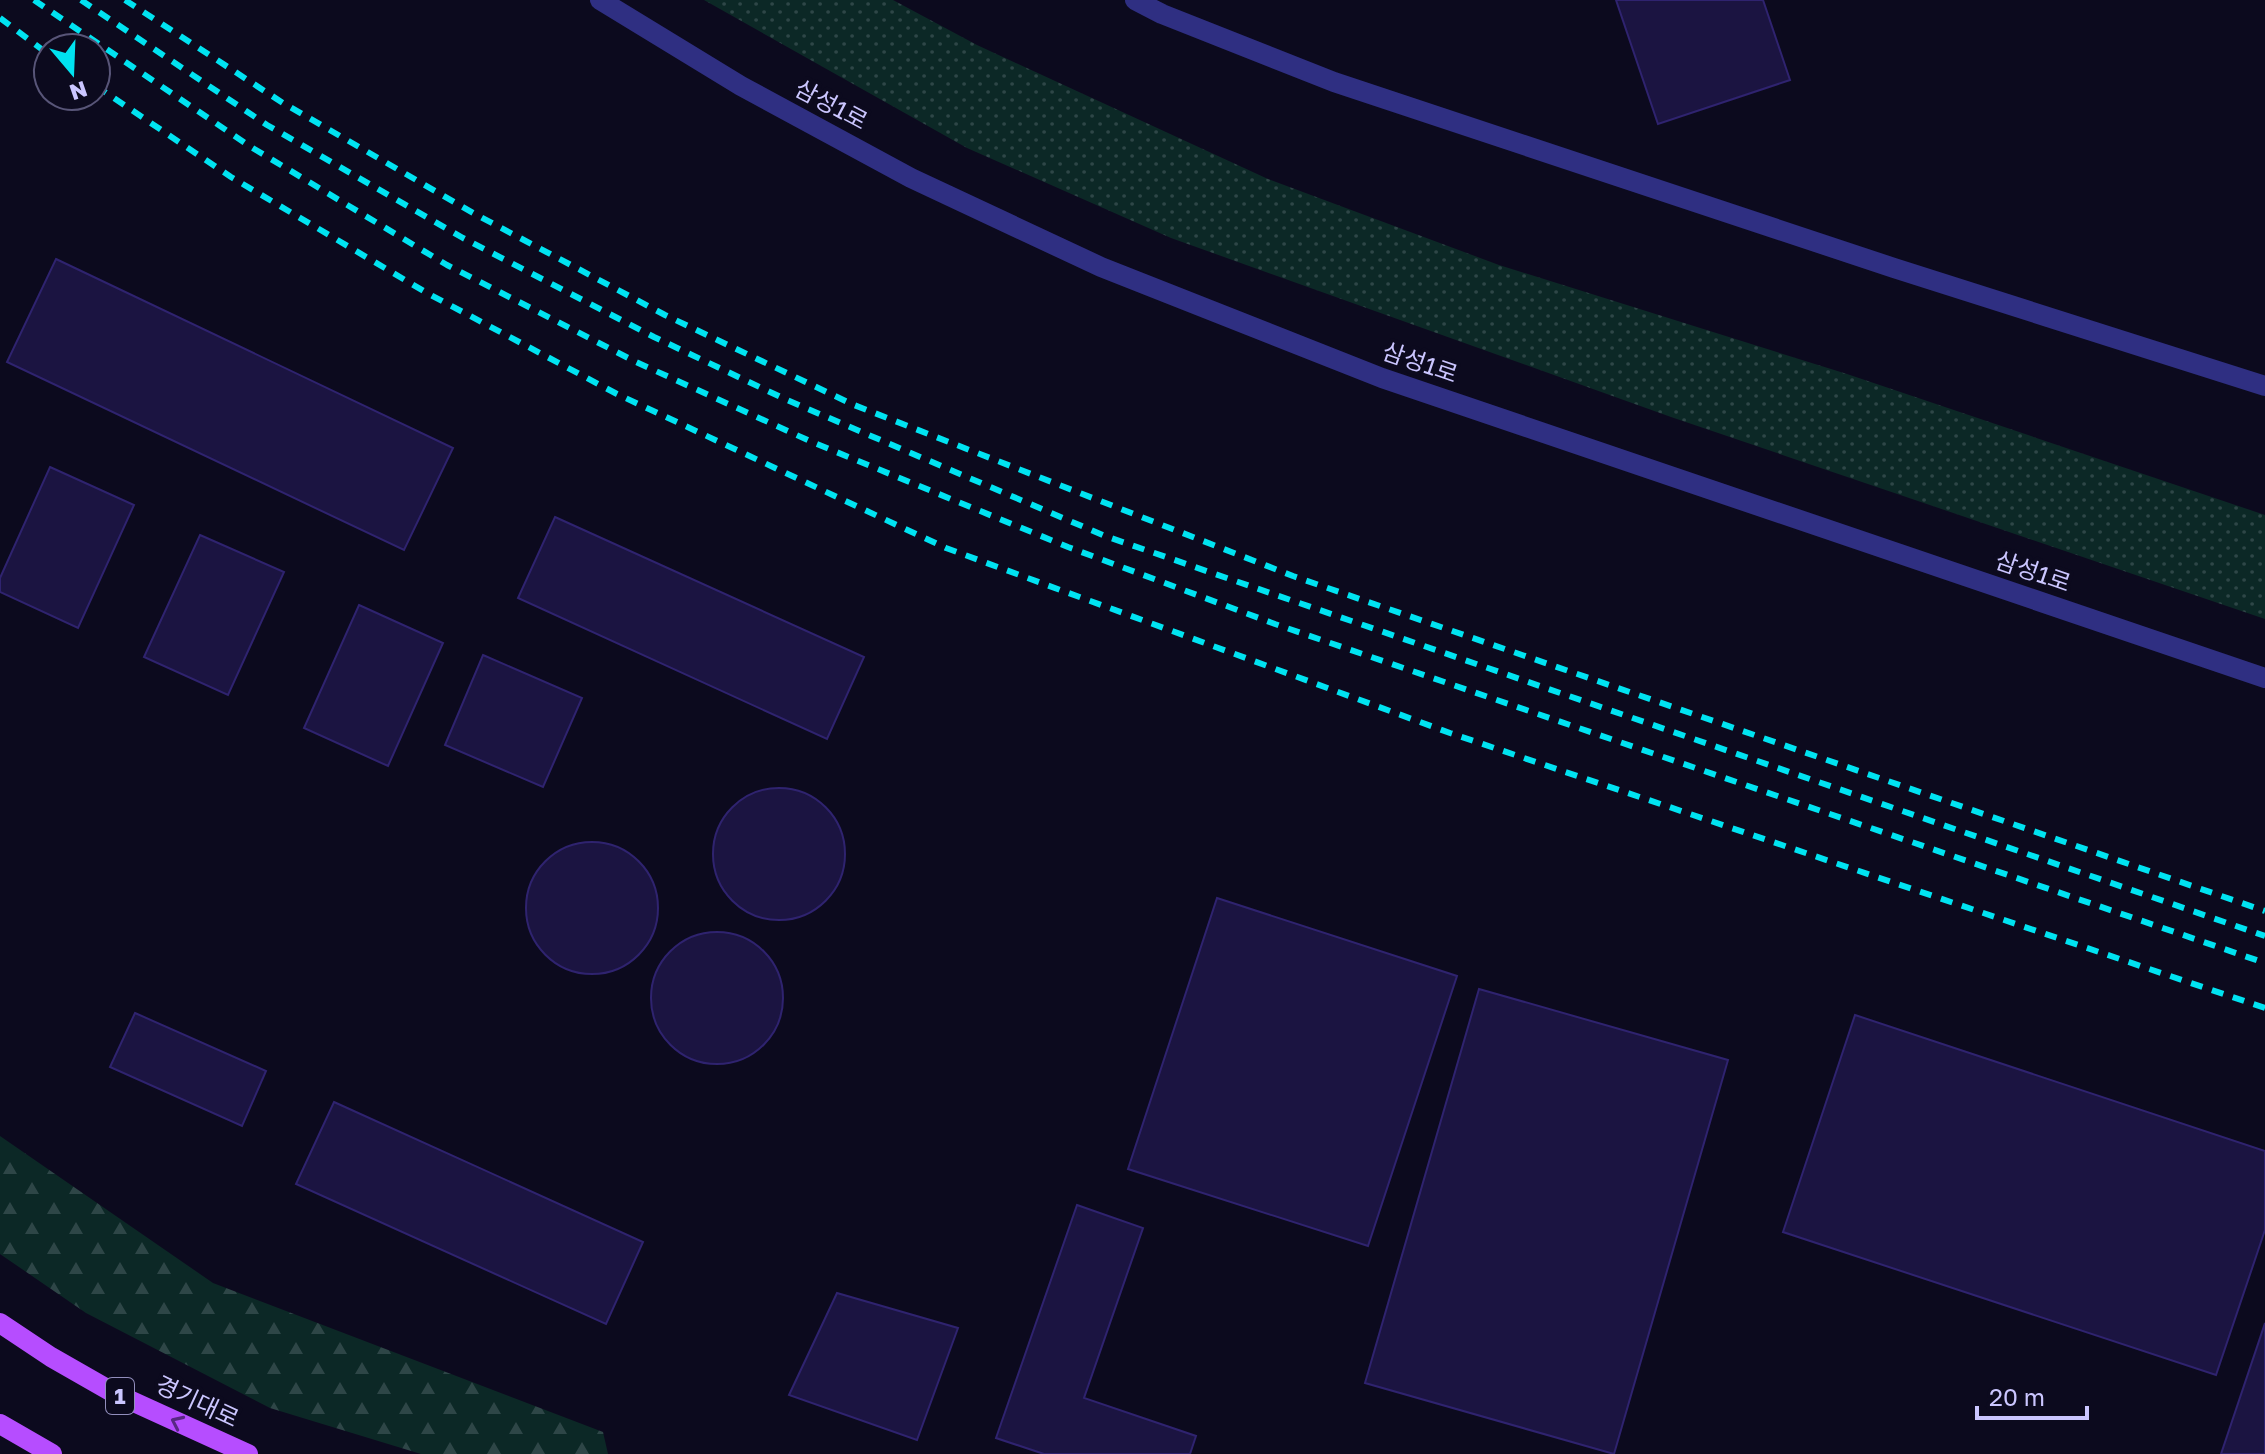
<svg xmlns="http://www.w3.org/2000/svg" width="2265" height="1454" viewBox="0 0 2265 1454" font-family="'Golos Text','Noto Sans KR',sans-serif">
  <defs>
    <pattern id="grass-dots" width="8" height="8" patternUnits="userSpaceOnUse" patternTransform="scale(2)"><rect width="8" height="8" fill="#0c2826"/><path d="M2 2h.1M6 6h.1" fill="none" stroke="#2e4647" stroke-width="1.8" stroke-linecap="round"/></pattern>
    <pattern id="forest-firs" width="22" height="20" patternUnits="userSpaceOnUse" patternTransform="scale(2)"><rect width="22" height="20" fill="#0c2826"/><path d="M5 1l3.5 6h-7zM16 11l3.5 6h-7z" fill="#2e4647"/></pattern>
  </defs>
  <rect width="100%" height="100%" fill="#0c0a1e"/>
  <path fill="url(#grass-dots)" d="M704 0H893L977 45 1268 179 1499 265 1847 374 2265 515V619L1671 417 1171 238 967 148Z"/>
  <path fill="url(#forest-firs)" d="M0 1136 213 1283 603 1432 608 1454H421L270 1408 86 1313 0 1254Z"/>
  <g fill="#1b1441" stroke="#2f236f" stroke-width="2">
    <path d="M1616 0H1763L1790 80 1658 124Z"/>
    <path d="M56 259 453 448 404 550 7 362Z"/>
    <path d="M50 467 134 505 78 628 0 592V578Z"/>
    <path d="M555 517 864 657 827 739 518 598Z"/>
    <path d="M200 535 284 572 228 695 144 657Z"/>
    <path d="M359 605 443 643 388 766 304 728Z"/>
    <path d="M483 655 582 698 543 787 445 745Z"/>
    <circle cx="779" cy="854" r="66"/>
    <circle cx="592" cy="908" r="66"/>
    <path d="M1217 898 1457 976 1368 1246 1128 1169Z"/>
    <circle cx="717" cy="998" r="66"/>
    <path d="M1479 989 1728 1060 1614 1454 1365 1383Z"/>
    <path d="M135 1013 266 1071 242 1126 110 1067Z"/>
    <path d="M1855 1015 2265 1151V1230L2216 1375 1783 1232Z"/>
    <path d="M334 1102 643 1242 606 1324 296 1184Z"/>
    <path d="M1077 1205 1143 1228 1084 1398 1196 1436 1190 1454H1044L996 1438Z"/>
    <path d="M837 1293 958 1328 917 1440 789 1395Z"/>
    <path d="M2265 1323V1454H2221Z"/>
  </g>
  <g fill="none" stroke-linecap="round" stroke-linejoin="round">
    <path stroke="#2f2f82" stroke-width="20" d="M1135 0 1162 14 1334 82 1894 268 2265 386"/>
    <path stroke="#2f2f82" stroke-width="20" d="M600 0 741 86 911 178 1101 267 1382 378 2265 678"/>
    <g stroke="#b64dff" stroke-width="20">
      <path d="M0 1323 51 1357 114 1393 248 1454"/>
      <path d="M0 1424 52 1454"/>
    </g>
    <g stroke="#00e3f1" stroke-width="6" stroke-dasharray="12 10" stroke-linecap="butt">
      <path d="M34 0 251 147 447 265 636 362 812 442 1068 547 1275 624 2265 963"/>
      <path d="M81 0 267 125 463 238 654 337 787 400 1105 536 2265 936"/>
      <path d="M125 0 283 103 475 214 665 315 854 405 1293 576 2265 911"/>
      <path d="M0 18 48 54"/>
      <path d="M96 86 231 177 427 293 617 394 946 548 1450 733 2265 1008"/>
    </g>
  </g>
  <defs><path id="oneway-chevron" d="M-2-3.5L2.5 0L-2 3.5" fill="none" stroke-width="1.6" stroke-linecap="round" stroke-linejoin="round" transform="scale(2)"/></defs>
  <use stroke="#582883" href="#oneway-chevron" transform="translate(177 1422) rotate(-155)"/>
  <g text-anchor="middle" stroke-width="8" stroke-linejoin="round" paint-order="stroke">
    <rect fill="#0c0a1e" stroke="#928ebc" stroke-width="2" x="106" y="1378" width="28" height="36" rx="6"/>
    <g font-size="22" font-weight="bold" fill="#cbc6ff">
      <text x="120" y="1404">1</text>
    </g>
    <g font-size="24" fill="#cbc6ff" stroke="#0c0a1e">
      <text transform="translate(831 105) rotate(28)" y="8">삼성1로</text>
      <text transform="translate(1420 363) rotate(19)" y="8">삼성1로</text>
      <text transform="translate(2033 572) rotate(19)" y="8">삼성1로</text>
      <text transform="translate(197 1402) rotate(25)" y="8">경기대로</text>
    </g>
  </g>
  <g transform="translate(72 72) rotate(161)"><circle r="38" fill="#0c0a1e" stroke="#585578" stroke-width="2"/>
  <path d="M0-6L14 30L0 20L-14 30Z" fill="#00e3f1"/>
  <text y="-12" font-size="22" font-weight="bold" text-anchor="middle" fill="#cbc6ff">N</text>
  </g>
  <path d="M1977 1406v12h110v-12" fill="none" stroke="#cbc6ff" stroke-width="4"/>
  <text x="1989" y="1406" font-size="24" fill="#cbc6ff" stroke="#0c0a1e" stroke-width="6" paint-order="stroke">20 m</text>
</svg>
